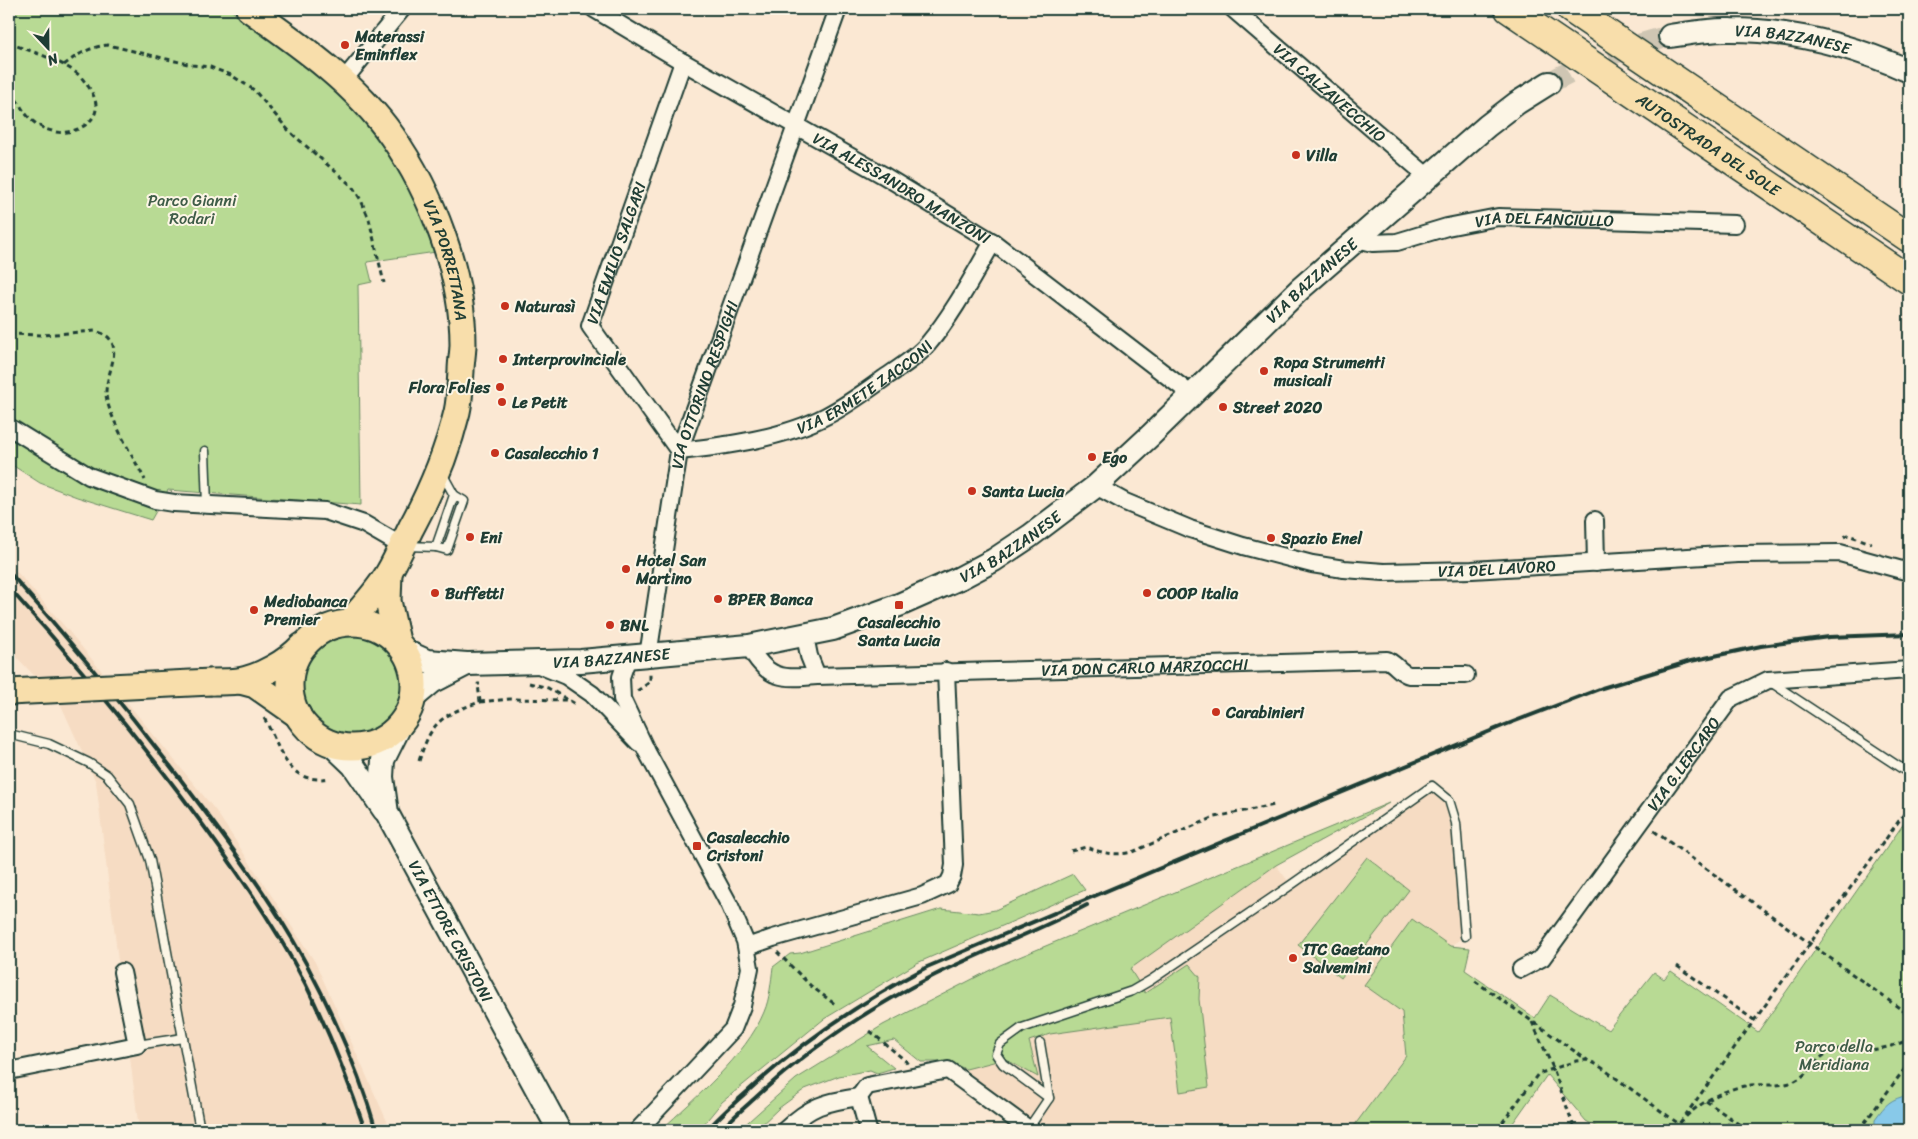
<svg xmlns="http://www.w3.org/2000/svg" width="1918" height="1139" viewBox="0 0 1918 1139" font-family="Sriracha,sans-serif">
  <rect width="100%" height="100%" fill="#fbe8d3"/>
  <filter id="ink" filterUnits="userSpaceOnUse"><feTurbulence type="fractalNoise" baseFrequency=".02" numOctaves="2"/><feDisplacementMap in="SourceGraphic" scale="10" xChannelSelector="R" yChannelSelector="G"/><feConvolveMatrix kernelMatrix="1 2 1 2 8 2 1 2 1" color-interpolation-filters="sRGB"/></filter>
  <g filter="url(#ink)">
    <g fill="#f6dcc3">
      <path d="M9 563 67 629 216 811 315 962 391 1130H139L96 782 60 703 9 649Z"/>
      <path d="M1432 786 1449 800 1456 823 1465 936 1450 946 1402 1012 1406 1056 1351 1130H1030L948 1070 1129 969 1276 865 1291 885Z"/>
    </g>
    <g fill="#b8da94" stroke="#6c8c64">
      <path d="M9 9H229L323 78 353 108 385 150 413 196 436 252 367 262 372 282 358 285 361 505 168 490 151 520 77 497 40 483 9 463Z"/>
      <circle cx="350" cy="684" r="55"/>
      <path d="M1389 803 1276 865 1130 969 1145 993 1189 964 1200 977 1199 999 1209 1087 1180 1092 1170 1017 1050 1034 1029 1041 1038 1077 1005 1059 966 1069 947 1062H921L894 1040 867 1046 894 1068 877 1073 870 1070 839 1076 805 1089 779 1108 756 1130H739L796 1079 883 1025 1000 965Z"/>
      <path d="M1909 816V1130H1740L1728 1122 1721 1130H1602L1586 1121 1547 1075 1508 1130H1351L1406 1056 1402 1012 1364 985 1412 919 1450 946 1470 948 1465 970 1535 1018 1550 995 1608 1030 1654 972 1664 979 1671 971 1758 1032Z"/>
      <path d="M1367 857 1409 890 1341 978 1298 945Z"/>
      <path d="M1073 874 1085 890 917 963 824 1019 722 1102 699 1130H661C695 1098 746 1056 764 1012 770 998 771 982 773 967L790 954 800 953 941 909 979 913 995 910Z"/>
    </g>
    <path fill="#88c9e9" stroke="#5e91a1" d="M1909 1095V1130H1875V1119C1886 1104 1890 1099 1909 1095Z"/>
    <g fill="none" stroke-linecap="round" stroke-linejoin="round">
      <path stroke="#cfc6b3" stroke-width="22" stroke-dasharray="22 11" stroke-linecap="butt" d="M1549 83C1588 61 1628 47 1670 36"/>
      <defs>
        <g id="lane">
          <path d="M205 451 207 505"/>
          <path d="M406 546 436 547 454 495 443 475"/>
          <path d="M436 547 447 550 464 501 454 495"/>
          <path d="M1772 683 1904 770 1909 763"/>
          <path d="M9 734 49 744 89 763 107 775 130 804 150 860 200 1130"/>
          <path d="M137 1045 183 1038"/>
          <path d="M1049 1098 1003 1064 996 1054 1000 1044 1022 1028 1132 991 1151 980 1291 885 1432 786 1449 800 1456 823 1465 936"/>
          <path d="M1028 1129 1049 1098 1040 1043"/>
        </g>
        <g id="street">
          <path id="s1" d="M594 9 683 62 883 175 993 242 1192 395"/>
          <path id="s2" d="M1233 9 1427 176"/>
          <path d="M343 81 402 9"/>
          <path id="s3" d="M1357 239 1373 243 1397 242 1447 227 1498 217 1735 224"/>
          <path d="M9 427 89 476 155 500 174 503 325 511 364 524 402 546"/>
          <path id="s4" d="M679 451 590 326 683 62"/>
          <path id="s5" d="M679 451C726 446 784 438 826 416 846 406 865 392 883 379 899 368 916 358 928 344 954 313 973 276 993 242"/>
          <path id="s6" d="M1096 486 1125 502 1190 529 1243 546 1312 564 1344 569 1384 572 1472 570 1738 554 1840 553 1909 572"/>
          <path d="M1595 520 1596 563"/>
          <path d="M749 646C767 680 783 679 817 676L809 656 805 636"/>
          <path id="s7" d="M648 656 679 451 838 9"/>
          <path d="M628 657 621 677 622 699 647 752 730 906 745 941 750 968 742 1006 733 1029 638 1130"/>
          <path d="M539 665 566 676 592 694 639 743"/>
          <path id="s8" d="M817 676 1387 660C1396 664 1400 673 1409 675H1466"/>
          <path d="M747 947 773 938 922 896 948 884 952 876 954 865 946 671"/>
          <path id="s9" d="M1521 969 1542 958 1731 698 1768 680 1909 670"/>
          <path d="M9 1071 137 1045 122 972"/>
          <path d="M785 1130C810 1106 825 1102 859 1097"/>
          <path d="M868 1130 859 1097 867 1086 948 1070 1030 1130"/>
        </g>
        <g id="secondary">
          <path id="s10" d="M1670 36C1690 33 1711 29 1731 30 1794 30 1853 46 1909 71"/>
          <path id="s11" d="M405 651 427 661 467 664 581 661 749 646 833 629 899 605 960 578 994 560 1030 536 1096 486 1151 435 1300 289 1487 126 1517 103 1549 83"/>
          <path d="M413 698 432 682 467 664"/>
          <path id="s12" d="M401 724 383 760 382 777 387 813 559 1130"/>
          <path d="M330 743 353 765 384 810"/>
        </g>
        <g id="primary">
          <path id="s13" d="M249 9C300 45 355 83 392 136 432 193 463 274 463 344 463 353 461 362 461 371 460 384 460 399 457 412 447 453 431 491 411 528 404 542 397 558 389 572 379 590 363 606 350 622"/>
          <path d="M389 573 388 601 397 641"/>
          <circle cx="352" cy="685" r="62"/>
          <path d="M240 681 255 685 298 715"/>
          <path d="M211 682C220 682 230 682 239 681 261 677 287 662 302 646"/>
        </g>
        <g id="highway">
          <path id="s14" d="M1509 9 1909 280"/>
          <path d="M1571 9 1909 238"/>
        </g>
      </defs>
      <use href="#lane" stroke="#1f3d34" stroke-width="11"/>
      <use href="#street" stroke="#1f3d34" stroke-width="20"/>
      <use href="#secondary" stroke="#1f3d34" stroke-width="26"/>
      <use href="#primary" stroke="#1f3d34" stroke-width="29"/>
      <use href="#highway" stroke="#1f3d34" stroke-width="31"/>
      <g stroke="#1f3d34" stroke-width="3" stroke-dasharray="5 4" stroke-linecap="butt">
        <path d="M9 43C32 52 59 59 79 75 82 78 85 82 88 86 101 105 99 119 78 129 70 132 60 134 52 131 42 129 32 122 26 114 20 107 19 99 9 95"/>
        <path d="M64 65C78 54 90 47 108 45L192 65 210 67 231 75 254 90 290 132 352 186 361 200 369 219 384 283"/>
        <path d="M9 334 42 335 95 331C130 339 105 373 106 394 107 414 135 460 145 480"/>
        <path d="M1844 537 1848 535 1871 543"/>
        <path d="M529 683 548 688 577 705"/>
        <path d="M637 691 650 682V672"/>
        <path d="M480 702 510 699 566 700"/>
        <path d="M264 718C281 747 285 786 330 778"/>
        <path d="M419 761C431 722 441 715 480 702L478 684H480"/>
        <path d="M1654 831 1909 1015"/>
        <path d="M1071 851 1086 847C1102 853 1116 856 1132 852L1215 817 1274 805"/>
        <path d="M777 952 811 986 836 1005"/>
        <path d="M1677 966 1754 1020"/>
        <path d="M1475 981 1587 1060"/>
        <path d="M1532 1022 1553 1068 1575 1130"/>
        <path d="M870 1031 908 1063"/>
        <path d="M1706 1101 1747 1130"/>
        <path d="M1497 1130 1538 1074 1576 1061 1587 1060 1598 1065 1679 1124 1909 807"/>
        <path d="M1674 1130C1691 1107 1722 1088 1751 1085 1764 1084 1780 1087 1793 1082 1810 1075 1816 1055 1835 1050 1846 1047 1857 1050 1869 1050 1883 1049 1896 1045 1909 1040"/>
        <path d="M1859 1130 1909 1063"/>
      </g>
      <use href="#lane" stroke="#fcf5e5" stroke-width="8"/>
      <use href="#street" stroke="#fcf5e5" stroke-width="16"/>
      <use href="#secondary" stroke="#fcf5e5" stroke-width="22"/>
      <use href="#primary" stroke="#f8deab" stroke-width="25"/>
      <use href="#highway" stroke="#f8deab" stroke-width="28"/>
      <g stroke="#1f3d34" stroke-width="4">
        <path d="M9 572C68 638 124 706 178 776 213 822 248 868 279 917 318 979 356 1060 376 1130"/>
        <path d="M9 588C69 654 126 723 180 794 225 854 270 916 305 983 329 1031 348 1080 365 1130"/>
        <path d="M707 1130C720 1116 734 1103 748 1091 803 1041 862 1001 927 967L1217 844 1505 725 1602 688 1691 661 1761 646 1829 637 1909 634"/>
        <path d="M721 1130C731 1119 743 1109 754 1099 808 1049 869 1008 935 975 985 950 1038 931 1087 905"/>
      </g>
      <defs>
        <path id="primary-bridge" d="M9 692 211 682"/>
      </defs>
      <use href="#primary-bridge" stroke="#1f3d34" stroke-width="29" stroke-linecap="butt"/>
      <use href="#primary-bridge" stroke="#f8deab" stroke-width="25"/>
    </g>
  </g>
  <g fill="#c8321e" stroke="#fcf5e5" stroke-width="2">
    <circle cx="345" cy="45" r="5"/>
    <circle cx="1296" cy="155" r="5"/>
    <circle cx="505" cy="306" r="5"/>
    <circle cx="503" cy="359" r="5"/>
    <circle cx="1264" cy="371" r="5"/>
    <circle cx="500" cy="387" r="5"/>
    <circle cx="502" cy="402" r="5"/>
    <circle cx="1223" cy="407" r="5"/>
    <circle cx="495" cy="453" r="5"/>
    <circle cx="1092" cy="457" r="5"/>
    <circle cx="972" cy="491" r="5"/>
    <circle cx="470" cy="537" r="5"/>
    <circle cx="1271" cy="538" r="5"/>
    <circle cx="626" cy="569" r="5"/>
    <circle cx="435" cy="593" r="5"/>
    <circle cx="1147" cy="593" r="5"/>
    <circle cx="718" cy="599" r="5"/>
    <rect x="894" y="600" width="10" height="10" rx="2.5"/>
    <circle cx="254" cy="610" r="5"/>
    <circle cx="610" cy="625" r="5"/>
    <circle cx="1216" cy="712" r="5"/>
    <rect x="692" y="841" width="10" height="10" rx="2.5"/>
    <circle cx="1293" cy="958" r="5"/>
  </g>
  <g text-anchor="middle" stroke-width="4" stroke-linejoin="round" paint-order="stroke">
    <g font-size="16" font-weight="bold" fill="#1f3d34" stroke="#fcf5e5" text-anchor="start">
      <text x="355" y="42">Materassi<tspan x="355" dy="18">Eminflex</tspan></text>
      <text x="1306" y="161">Villa</text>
      <text x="515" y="312">Naturasì</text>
      <text x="513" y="365">Interprovinciale</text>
      <text x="1274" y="368">Ropa Strumenti<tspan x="1274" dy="18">musicali</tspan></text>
      <text x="490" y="393" text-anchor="end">Flora Folies</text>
      <text x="512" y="408">Le Petit</text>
      <text x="1233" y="413">Street 2020</text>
      <text x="505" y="459">Casalecchio 1</text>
      <text x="1102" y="463">Ego</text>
      <text x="982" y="497">Santa Lucia</text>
      <text x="480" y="543">Eni</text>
      <text x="1281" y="544">Spazio Enel</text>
      <text x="636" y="566">Hotel San<tspan x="636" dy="18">Martino</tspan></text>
      <text x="445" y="599">Buffetti</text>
      <text x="1157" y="599">COOP Italia</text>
      <text x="728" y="605">BPER Banca</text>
      <text x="264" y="607">Mediobanca<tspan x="264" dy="18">Premier</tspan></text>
      <text x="899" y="628" text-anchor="middle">Casalecchio<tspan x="899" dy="18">Santa Lucia</tspan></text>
      <text x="620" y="631">BNL</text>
      <text x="1226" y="718">Carabinieri</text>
      <text x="707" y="843">Casalecchio<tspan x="707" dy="18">Cristoni</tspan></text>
      <text x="1303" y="955">ITC Gaetano<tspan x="1303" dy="18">Salvemini</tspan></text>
    </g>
    <g font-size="16" fill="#1f3d34" stroke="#fcf5e5">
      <text dy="6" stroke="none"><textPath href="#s10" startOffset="124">VIA BAZZANESE</textPath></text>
      <text dy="6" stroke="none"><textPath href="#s2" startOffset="128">VIA CALZAVECCHIO</textPath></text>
      <text dy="6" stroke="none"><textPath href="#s14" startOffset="241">AUTOSTRADA DEL SOLE</textPath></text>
      <text dy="6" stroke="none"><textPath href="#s1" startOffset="356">VIA ALESSANDRO MANZONI</textPath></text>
      <text dy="6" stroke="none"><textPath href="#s3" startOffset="191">VIA DEL FANCIULLO</textPath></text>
      <text dy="6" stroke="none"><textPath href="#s4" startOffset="231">VIA EMILIO SALGARI</textPath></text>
      <text dy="6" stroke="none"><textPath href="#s13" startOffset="329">VIA PORRETTANA</textPath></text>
      <text dy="6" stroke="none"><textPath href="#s11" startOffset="1032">VIA BAZZANESE</textPath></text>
      <text dy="6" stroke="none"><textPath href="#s5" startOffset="200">VIA ERMETE ZACCONI</textPath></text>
      <text dy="6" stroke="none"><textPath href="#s7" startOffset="278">VIA OTTORINO RESPIGHI</textPath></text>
      <text dy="6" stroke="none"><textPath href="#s11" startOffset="629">VIA BAZZANESE</textPath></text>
      <text dy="6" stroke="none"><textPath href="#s6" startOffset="416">VIA DEL LAVORO</textPath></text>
      <text dy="6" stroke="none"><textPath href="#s11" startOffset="209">VIA BAZZANESE</textPath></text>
      <text dy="6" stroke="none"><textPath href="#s8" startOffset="328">VIA DON CARLO MARZOCCHI</textPath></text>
      <text dy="6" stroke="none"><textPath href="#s9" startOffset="264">VIA G.LERCARO</textPath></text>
      <text dy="6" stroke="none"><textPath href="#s12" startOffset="228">VIA ETTORE CRISTONI</textPath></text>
    </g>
    <g font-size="16" fill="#3e5c47" stroke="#fcf5e5">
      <text x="192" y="206">Parco Gianni<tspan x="192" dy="18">Rodari</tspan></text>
      <text x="1834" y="1052">Parco della<tspan x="1834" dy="18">Meridiana</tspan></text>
    </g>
  </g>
  <rect width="1918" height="1139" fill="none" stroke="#fcf5e5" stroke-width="30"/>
  <rect x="15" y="15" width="1888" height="1109" fill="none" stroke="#1f3d34" stroke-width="2" filter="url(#ink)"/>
  <g transform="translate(48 48) rotate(158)" stroke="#fcf5e5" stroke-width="4" paint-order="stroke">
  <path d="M0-4L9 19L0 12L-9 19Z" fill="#1f3d34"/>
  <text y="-8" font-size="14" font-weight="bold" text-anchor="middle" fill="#1f3d34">N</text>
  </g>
</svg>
